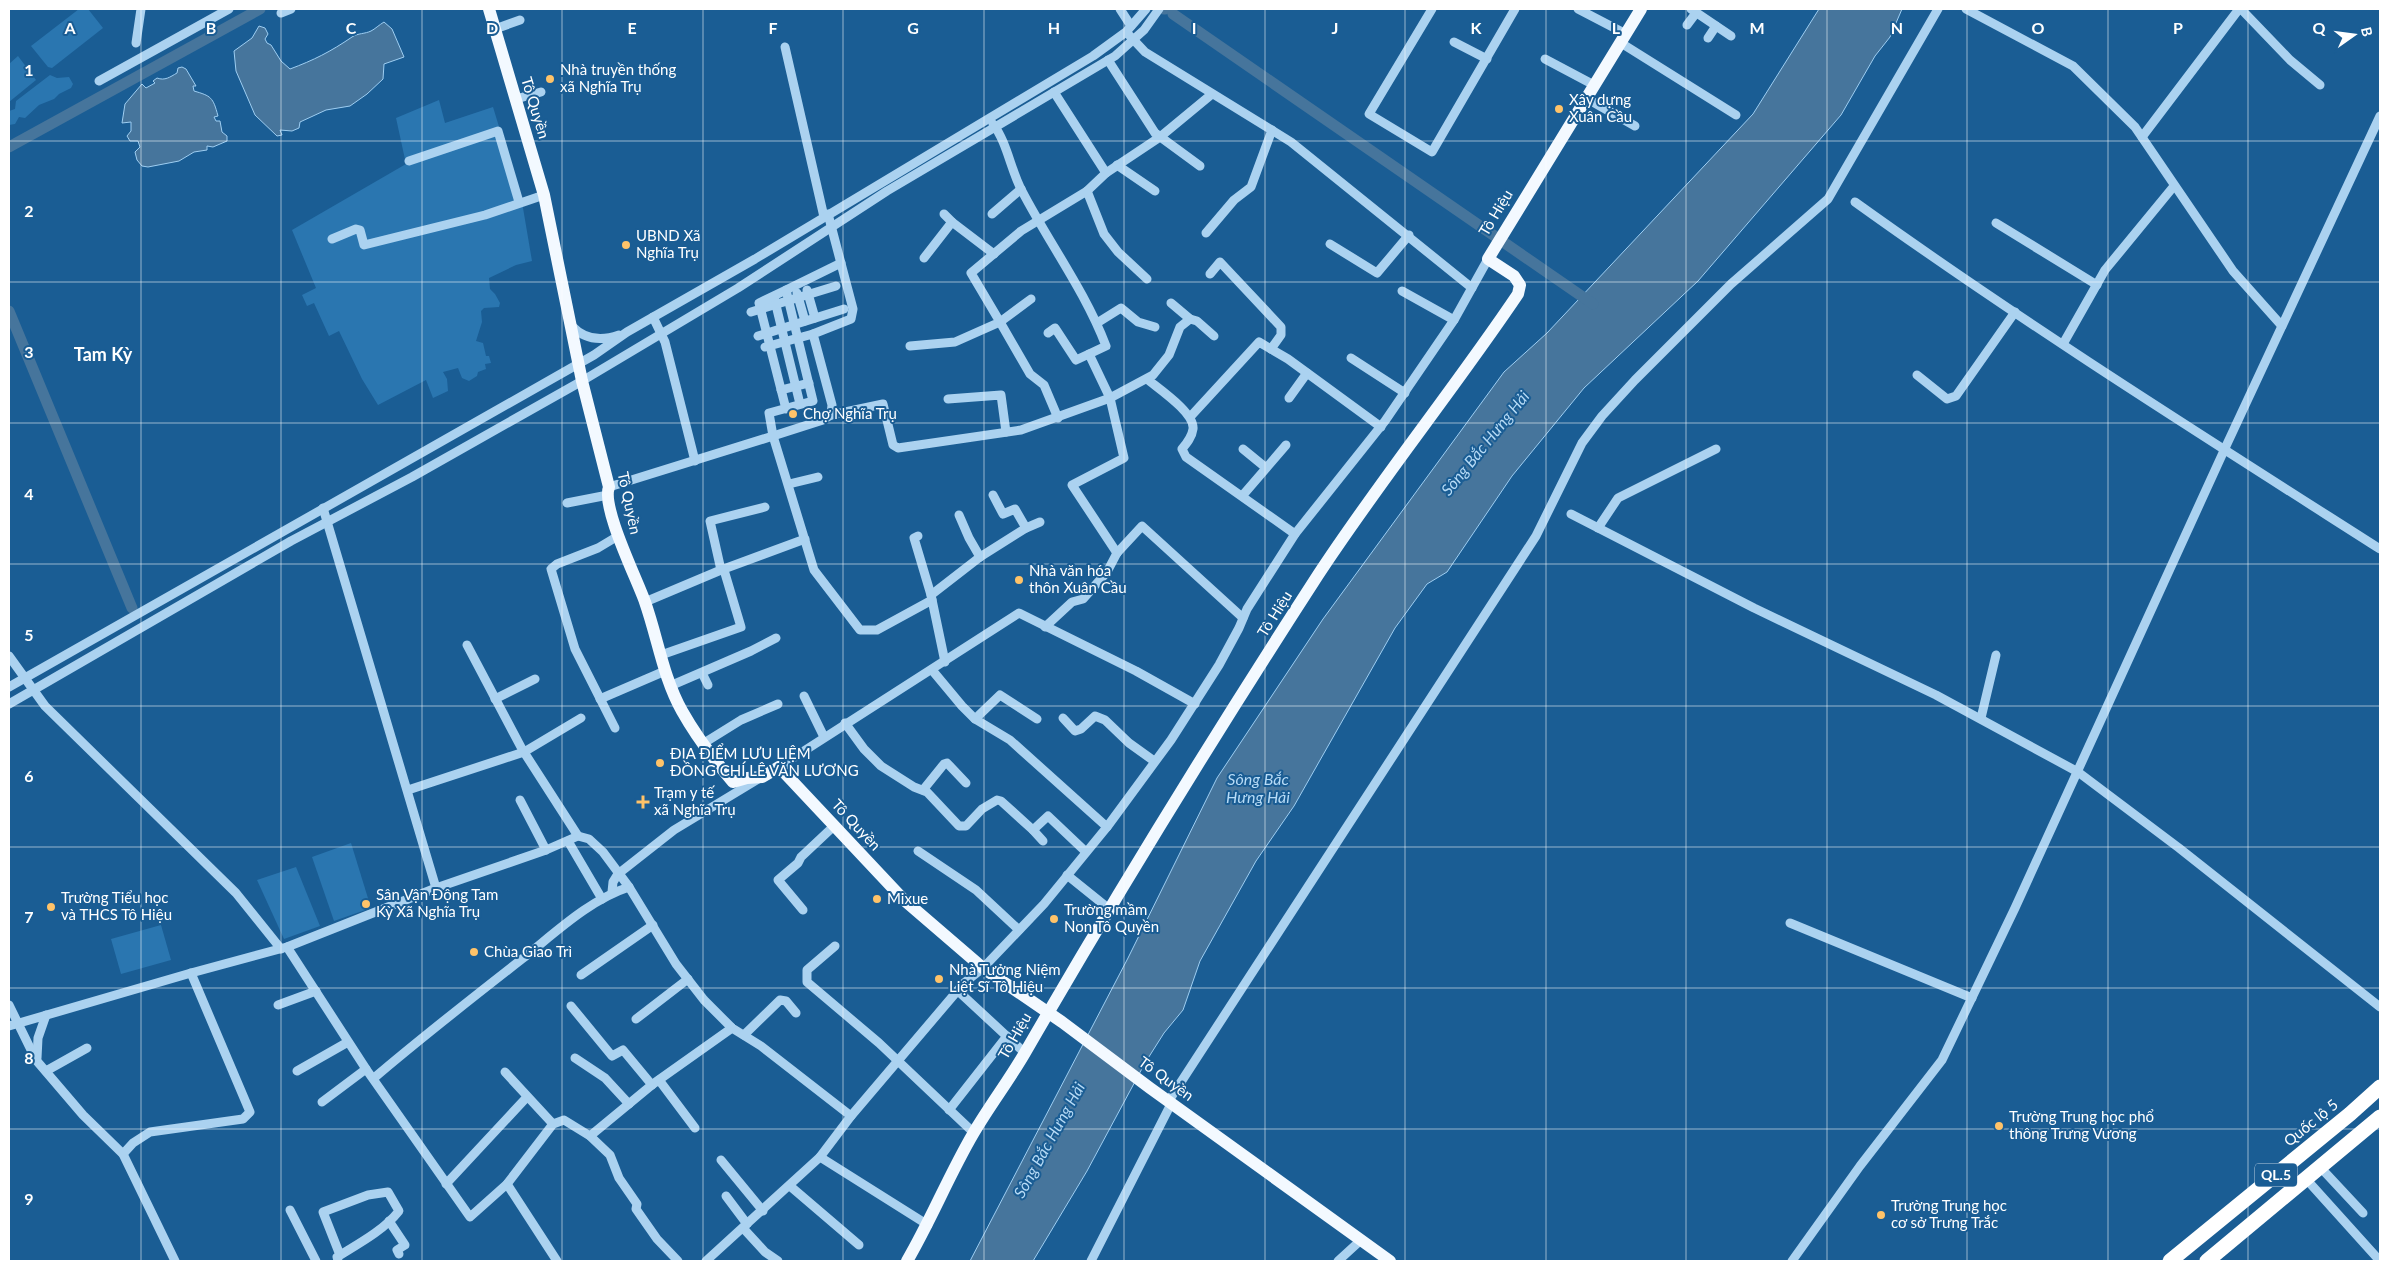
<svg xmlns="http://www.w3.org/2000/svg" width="2389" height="1270" viewBox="0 0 2389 1270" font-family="Lato,sans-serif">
  <rect width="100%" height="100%" fill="#1a5d94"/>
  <g fill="#2a76b0">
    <path d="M79 9H88L103 28 52 68 48 67 31 46Z"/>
    <path d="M18 56 36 80 9 102V64Z"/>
    <path d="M50 75 57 78 69 77 73 84 71 88 59 94 54 99 39 105 25 118 19 117 15 124 9 125V111L15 109 16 101Z"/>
    <path d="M439 100 445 123 493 107 522 202 532 261 516 265 489 278 490 289 495 294 500 303 499 307 484 308 481 311 482 322 476 341 483 343 486 356H489L491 363 485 364 486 369 478 372 477 376 469 381 462 378 458 368 443 372 447 379 448 391 433 398 426 380 378 405 362 379 339 331 329 336 314 303 307 306 302 295 316 288 292 230 406 164 396 118Z"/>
    <path d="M351 843 371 908 334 921 312 857Z"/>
    <path d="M296 867 320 926 284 939 257 880Z"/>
    <path d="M161 925 171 960 121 974 111 939Z"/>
  </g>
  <g fill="#46759c" stroke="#9ecef2">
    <path d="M1819 9H1902L1890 37 1875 56 1841 115 1698 281 1584 388 1512 476 1447 572 1427 584 1395 628 1294 806 1256 861 1200 961 1183 1010 1164 1033 1145 1063 1087 1171 1033 1261H970L1128 958 1217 778 1323 619 1504 372 1547 333 1753 114Z"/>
    <path d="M384 22 392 29 404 57 384 64 383 79 367 94 350 106 326 110 300 122 299 128 292 131 280 130 282 135 277 136 255 115 236 71 234 51 252 38 259 26 265 28 268 34 265 39 267 43 271 45 281 61 290 69C314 60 330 52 352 37 358 33 365 34 371 31 375 29 379 25 384 22Z"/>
    <path d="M182 67 186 69 196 86H193L194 91C211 96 213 97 218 116L214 117 216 121H220L222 132 227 136V141L213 147 207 146V150L194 152 179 161 148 167 142 166 137 160 135 152 140 147 138 141H130L127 136 131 131V122L122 123 125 104 142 84 146 88 155 83 153 81 157 78C165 81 170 77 177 73L178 68Z"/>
  </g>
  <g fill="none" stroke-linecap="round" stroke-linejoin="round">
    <g stroke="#46759c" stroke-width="11">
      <path d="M1164 9H1165"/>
      <path d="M1173 14 1593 304"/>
      <path d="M9 147 260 9"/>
      <path d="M9 311 132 608"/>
    </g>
    <g stroke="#abd2f0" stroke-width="9">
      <path d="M1120 9 1131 26"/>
      <path d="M1432 9 1369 114 1432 152 1515 9"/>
      <path d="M1578 9 1626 34"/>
      <path d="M1691 9 1731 36"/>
      <path d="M1966 9 2073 66 2135 127 2233 271 2282 326"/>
      <path d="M2241 9 2290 60 2320 85"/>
      <path d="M281 13 291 9"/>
      <path d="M1687 25 1696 13"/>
      <path d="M495 29 520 20"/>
      <path d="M1129 35 1145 52 1291 142 1472 288"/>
      <path d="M1708 38 1716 26"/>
      <path d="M1454 42 1487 59"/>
      <path d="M136 43 141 9"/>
      <path d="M1621 43 1736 115"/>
      <path d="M785 47 824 217"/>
      <path d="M1545 59 1594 85"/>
      <path d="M1108 60 1155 133 1200 166"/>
      <path d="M99 81 229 9"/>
      <path d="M1054 92 1106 173 1160 137 1212 94"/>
      <path d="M1586 98 1635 126"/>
      <path d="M516 99 541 92"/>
      <path d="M993 124C1007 142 1011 171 1022 191 1049 243 1085 291 1106 346L1089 354 1110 398 1124 458 1072 485 1117 553"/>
      <path d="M2142 137 2239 9"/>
      <path d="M409 161 498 131 519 202"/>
      <path d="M1117 165 1155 191"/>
      <path d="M1087 191 1106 173"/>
      <path d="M1855 202C2025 324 2203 436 2380 549"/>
      <path d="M944 214 952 222"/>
      <path d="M992 214 1021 189"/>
      <path d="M1996 223 2097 285"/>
      <path d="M1206 233 1234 200 1251 187 1272 130"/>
      <path d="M332 239 356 229 360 230 364 245 485 215 544 195"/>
      <path d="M1330 244 1377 273 1409 235"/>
      <path d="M924 258 952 222 994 254"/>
      <path d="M841 263 786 290 813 401 769 413 773 436 814 570 860 630H877L932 600"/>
      <path d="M1210 274 1220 262 1281 327V335L1271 349"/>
      <path d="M807 290 815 318"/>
      <path d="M1402 291 1454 320"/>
      <path d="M797 293 805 321"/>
      <path d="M774 297 800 404"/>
      <path d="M1031 299 1000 322 1030 374 1044 385 1058 418"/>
      <path d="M751 312 836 286"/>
      <path d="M653 317 665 342 695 461"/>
      <path d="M1190 319 1197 321 1214 336"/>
      <path d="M1097 323 1121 308 1138 322 1155 327"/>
      <path d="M572 326C585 340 602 341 619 335"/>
      <path d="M1048 333 1055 328 1076 360 1089 354"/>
      <path d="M758 336 844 309"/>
      <path d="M2063 344 2105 270 2174 186"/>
      <path d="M910 346 955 342 1000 322 971 273 1021 231 1087 191 1104 234 1118 252 1147 279"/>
      <path d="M765 347 813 334"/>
      <path d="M1351 358 1405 393"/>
      <path d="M1917 375 1947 399 1956 396 2015 312"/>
      <path d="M1147 379C1159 389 1195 413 1193 429 1192 437 1187 443 1182 449L1186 457 1295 534"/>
      <path d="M781 390 809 383"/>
      <path d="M1289 398 1307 373"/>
      <path d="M948 399 1001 395 1006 432"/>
      <path d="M786 409 759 303 786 290"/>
      <path d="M831 415 883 404 893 445 898 448 1021 430 1110 398 1153 375 1169 355 1180 327 1190 319 1171 303"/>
      <path d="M1191 416 1259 342 1288 359 1381 427"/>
      <path d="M1243 449 1265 467"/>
      <path d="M789 484 818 477"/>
      <path d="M609 487 773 436 823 420 831 415 832 405 813 334 851 319 853 309 828 214"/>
      <path d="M1243 495 1286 445"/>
      <path d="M567 503 608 495"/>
      <path d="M323 508 436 888"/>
      <path d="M1571 514 1754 608 1936 695 2078 772 2179 848 2380 1007"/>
      <path d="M959 515 969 538 980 557"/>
      <path d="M1026 528 1040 522"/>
      <path d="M1598 528 1618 498 1716 449"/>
      <path d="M918 536 914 538 931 595 945 662"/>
      <path d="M721 570 710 521 765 507"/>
      <path d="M931 595 980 557 1026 528 1015 509 1003 514 993 495"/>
      <path d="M645 602 721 570 805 539"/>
      <path d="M1045 627 1072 602 1083 599 1107 572 1117 553 1142 526 1243 618"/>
      <path d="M467 645 522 749 578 836"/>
      <path d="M661 655 741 627 724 570"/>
      <path d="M9 656 45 706 236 893 281 949"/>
      <path d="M932 670 962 706 975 719 1000 695 1037 719"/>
      <path d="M702 673 708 685"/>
      <path d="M670 686 751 651 776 638"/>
      <path d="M9 687 594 355 627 332 755 259 1093 56 1126 32 1146 9"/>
      <path d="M804 696 824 737"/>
      <path d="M495 699 535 679"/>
      <path d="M600 699 665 671"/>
      <path d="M9 704 291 541 412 477 582 381 738 288 887 191 1115 56 1144 30 1159 9"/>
      <path d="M1063 718 1075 731 1081 729 1095 716 1105 720 1129 743 1154 761"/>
      <path d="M1981 718 1996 655"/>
      <path d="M975 719 1010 740 1107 827"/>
      <path d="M845 723 864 749 881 766 914 787 927 792 959 826H966L982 809 997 800 1001 801 1033 830 1048 816 1086 852"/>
      <path d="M615 728 575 649 551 569 557 564 598 548 618 536"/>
      <path d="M704 743 741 720 778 704"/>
      <path d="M779 767 1019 613 1136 671 1195 704"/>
      <path d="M408 790 524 752 581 718"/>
      <path d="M923 790 944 764 947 763 966 783"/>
      <path d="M520 800 546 850"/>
      <path d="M1033 830 1043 841"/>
      <path d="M568 841 602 899"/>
      <path d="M918 851 976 890 1019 930"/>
      <path d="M1067 875 1108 908"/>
      <path d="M612 892 613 882 618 874 674 830 760 778"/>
      <path d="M803 910 778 880 798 863 801 857 834 826"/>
      <path d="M1790 923 1972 998"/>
      <path d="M835 946 807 970V982L879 1043 974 1133"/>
      <path d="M287 947 366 1069 470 1217 507 1184 553 1124 564 1120 590 1136 610 1155 619 1178 637 1204 636 1209 657 1239 678 1261"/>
      <path d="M581 975 653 925"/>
      <path d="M958 991 1025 1053"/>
      <path d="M9 1005 36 1060 83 1115 123 1154 175 1261"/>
      <path d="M278 1005 316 991"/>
      <path d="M571 1006 612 1056 623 1050 652 1085"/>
      <path d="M636 1019 688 979"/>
      <path d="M9 1026 191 973 287 947 436 888 546 850 578 836 589 839 603 852 629 887 676 964 704 1000 732 1028 761 1046 851 1116"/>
      <path d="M744 1035 780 1000 786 1001 796 1013"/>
      <path d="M37 1058 38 1038 46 1015"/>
      <path d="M575 1058 605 1078 629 1104"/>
      <path d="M46 1071 87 1048"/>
      <path d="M297 1071 348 1042"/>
      <path d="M505 1072 553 1124"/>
      <path d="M374 1078C422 1037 472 998 522 959 555 933 589 900 629 887"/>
      <path d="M659 1080 695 1128"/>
      <path d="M322 1102 366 1069"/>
      <path d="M1168 1102 1536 536 1582 443 1602 416 1635 380 1731 284 1828 199 1938 9"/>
      <path d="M949 1110 1007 1036"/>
      <path d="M590 1136 653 1084 732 1028"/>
      <path d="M123 1154 133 1143 150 1132 243 1119 250 1112 191 973"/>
      <path d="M820 1157 928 1225"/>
      <path d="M721 1160 763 1211"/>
      <path d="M2321 1168 2363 1213"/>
      <path d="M2307 1180 2380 1261"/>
      <path d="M446 1184 527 1097"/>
      <path d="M507 1184 557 1261"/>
      <path d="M790 1186 859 1245"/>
      <path d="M726 1196 747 1224"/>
      <path d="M290 1210 316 1261"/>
      <path d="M389 1221 405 1245 397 1250 399 1254"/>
      <path d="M743 1228 765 1252 778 1261"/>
      <path d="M338 1261 337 1257C358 1244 383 1231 399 1211L388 1192 368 1195 323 1212 340 1255"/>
      <path d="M706 1261 820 1157 851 1116 964 983 983 968 1044 904 1107 827 1171 740 1219 665 1239 628 1247 609 1295 534 1385 421 1454 320 1488 259"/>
      <path d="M1091 1261 1171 1104"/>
      <path d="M1338 1261 1361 1240"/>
      <path d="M1792 1261 1860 1166 1942 1060 2015 908 2227 444 2380 116"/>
    </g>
    <g stroke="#f3f9ff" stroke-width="12">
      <path d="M489 9 544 195 582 381 609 487C601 507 637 579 645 602 658 639 663 677 682 711 696 736 715 761 733 782L747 778 762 777 779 767 904 900 983 968 1062 1022 1150 1088 1390 1261"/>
      <path d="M907 1261C931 1220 949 1175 973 1134 990 1105 1010 1079 1026 1051 1119 890 1217 731 1318 575 1381 479 1454 389 1518 294L1520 285 1514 276 1488 259 1641 9"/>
    </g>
    <g stroke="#fff" stroke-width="15">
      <path d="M2170 1261 2350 1114 2380 1087"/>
      <path d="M2207 1261 2380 1117"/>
    </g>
  </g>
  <path fill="none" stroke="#fff" stroke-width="1" stroke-opacity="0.55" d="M141 9V1261M281 9V1261M422 9V1261M562 9V1261M703 9V1261M843 9V1261M984 9V1261M1124 9V1261M1265 9V1261M1405 9V1261M1546 9V1261M1686 9V1261M1827 9V1261M1967 9V1261M2108 9V1261M2248 9V1261M9 141H2380M9 282H2380M9 423H2380M9 564H2380M9 706H2380M9 847H2380M9 988H2380M9 1129H2380"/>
  <g fill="#ffc369" stroke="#1a5d94" stroke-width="2">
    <circle cx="550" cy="79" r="5"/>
    <circle cx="1559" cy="109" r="5"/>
    <circle cx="626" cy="245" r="5"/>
    <circle cx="793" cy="414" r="5"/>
    <circle cx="1019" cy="580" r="5"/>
    <circle cx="660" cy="763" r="5"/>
    <path d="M640.5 794.5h5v5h5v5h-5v5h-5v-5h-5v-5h5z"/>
    <circle cx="877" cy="899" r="5"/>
    <circle cx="366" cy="904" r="5"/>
    <circle cx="51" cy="907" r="5"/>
    <circle cx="1054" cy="919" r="5"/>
    <circle cx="474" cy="952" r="5"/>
    <circle cx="939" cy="979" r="5"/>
    <circle cx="1999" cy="1126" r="5"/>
    <circle cx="1881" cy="1215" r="5"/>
  </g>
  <g text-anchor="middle" stroke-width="4" stroke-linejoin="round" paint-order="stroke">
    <rect fill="#1a5d94" stroke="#bacedf" stroke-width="1" x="2255" y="1163.5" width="42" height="23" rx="4"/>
    <g font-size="14" font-weight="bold" fill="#fff">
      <text x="2276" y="1180">QL.5</text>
    </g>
    <g font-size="15" fill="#fff" stroke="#1a5d94" text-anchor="start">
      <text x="560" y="75">Nhà truyền thống<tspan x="560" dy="17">xã Nghĩa Trụ</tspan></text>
      <text x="1569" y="105">Xây dựng<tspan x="1569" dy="17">Xuân Cầu</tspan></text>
      <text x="636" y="241">UBND Xã<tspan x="636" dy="17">Nghĩa Trụ</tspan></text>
      <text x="803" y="419">Chợ Nghĩa Trụ</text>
      <text x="1029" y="576">Nhà văn hóa<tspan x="1029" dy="17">thôn Xuân Cầu</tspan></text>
      <text x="670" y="759">ĐỊA ĐIỂM LƯU LIỆM<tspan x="670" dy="17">ĐỒNG CHÍ LÊ VĂN LƯƠNG</tspan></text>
      <text x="654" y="798">Trạm y tế<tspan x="654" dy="17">xã Nghĩa Trụ</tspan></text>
      <text x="376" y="900">Sân Vận Động Tam<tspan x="376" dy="17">Kỳ Xã Nghĩa Trụ</tspan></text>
      <text x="61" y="903">Trường Tiểu học<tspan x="61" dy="17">và THCS Tô Hiệu</tspan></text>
      <text x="887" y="904">Mixue</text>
      <text x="1064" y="915">Trường mầm<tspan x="1064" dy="17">Non Tô Quyền</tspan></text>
      <text x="484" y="957">Chùa Giao Trì</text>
      <text x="949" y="975">Nhà Tưởng Niệm<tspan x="949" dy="17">Liệt Sĩ Tô Hiệu</tspan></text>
      <text x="2009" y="1122">Trường Trung học phổ<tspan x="2009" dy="17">thông Trưng Vương</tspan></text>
      <text x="1891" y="1211">Trường Trung học<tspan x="1891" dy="17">cơ sở Trưng Trắc</tspan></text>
    </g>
    <g font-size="15" fill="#fff" stroke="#1a5d94">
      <text transform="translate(535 108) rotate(73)" y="5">Tô Quyền</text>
      <text transform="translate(1496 213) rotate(-59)" y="5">Tô Hiệu</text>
      <text transform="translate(629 503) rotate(78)" y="5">Tô Quyền</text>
      <text transform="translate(1275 614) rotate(-58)" y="5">Tô Hiệu</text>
      <text transform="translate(856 825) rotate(47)" y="5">Tô Quyền</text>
      <text transform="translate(1015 1036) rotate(-60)" y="5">Tô Hiệu</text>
      <text transform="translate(1166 1079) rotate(36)" y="5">Tô Quyền</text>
      <text transform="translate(2311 1123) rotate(-39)" y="5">Quốc lộ 5</text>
    </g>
    <g font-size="16" font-style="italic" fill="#b7dbf6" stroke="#1a5d94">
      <text transform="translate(1485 443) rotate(-51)" y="6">Sông Bắc Hưng Hải</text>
      <text x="1258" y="785">Sông Bắc<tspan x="1258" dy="18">Hưng Hải</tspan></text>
      <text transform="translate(1049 1140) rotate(-61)" y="6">Sông Bắc Hưng Hải</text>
    </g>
    <g font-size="18" font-weight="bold" fill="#fff" stroke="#1a5d94">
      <text x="103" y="361">Tam Kỳ</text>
    </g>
  </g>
  <g font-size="16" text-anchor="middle" font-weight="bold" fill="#fff" stroke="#1a5d94" stroke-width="4" stroke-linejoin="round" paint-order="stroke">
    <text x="70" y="34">A</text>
    <text x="211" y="34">B</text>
    <text x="351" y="34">C</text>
    <text x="492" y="34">D</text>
    <text x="632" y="34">E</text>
    <text x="773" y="34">F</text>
    <text x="913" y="34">G</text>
    <text x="1054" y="34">H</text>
    <text x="1194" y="34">I</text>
    <text x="1335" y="34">J</text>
    <text x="1476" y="34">K</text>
    <text x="1616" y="34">L</text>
    <text x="1757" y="34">M</text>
    <text x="1897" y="34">N</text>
    <text x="2038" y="34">O</text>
    <text x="2178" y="34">P</text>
    <text x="2319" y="34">Q</text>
    <text x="29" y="76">1</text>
    <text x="29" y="217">2</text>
    <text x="29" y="358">3</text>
    <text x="29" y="500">4</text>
    <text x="29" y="641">5</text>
    <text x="29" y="782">6</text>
    <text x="29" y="923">7</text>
    <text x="29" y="1064">8</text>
    <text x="29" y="1205">9</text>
  </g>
  <rect width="2389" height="1270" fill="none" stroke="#ffffff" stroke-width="20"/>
  <g transform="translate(2354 35) rotate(76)" stroke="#1a5d94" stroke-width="4" paint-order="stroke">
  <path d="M0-4L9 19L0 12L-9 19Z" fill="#ffffff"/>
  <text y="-8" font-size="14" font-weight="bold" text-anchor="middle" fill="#ffffff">B</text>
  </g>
</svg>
